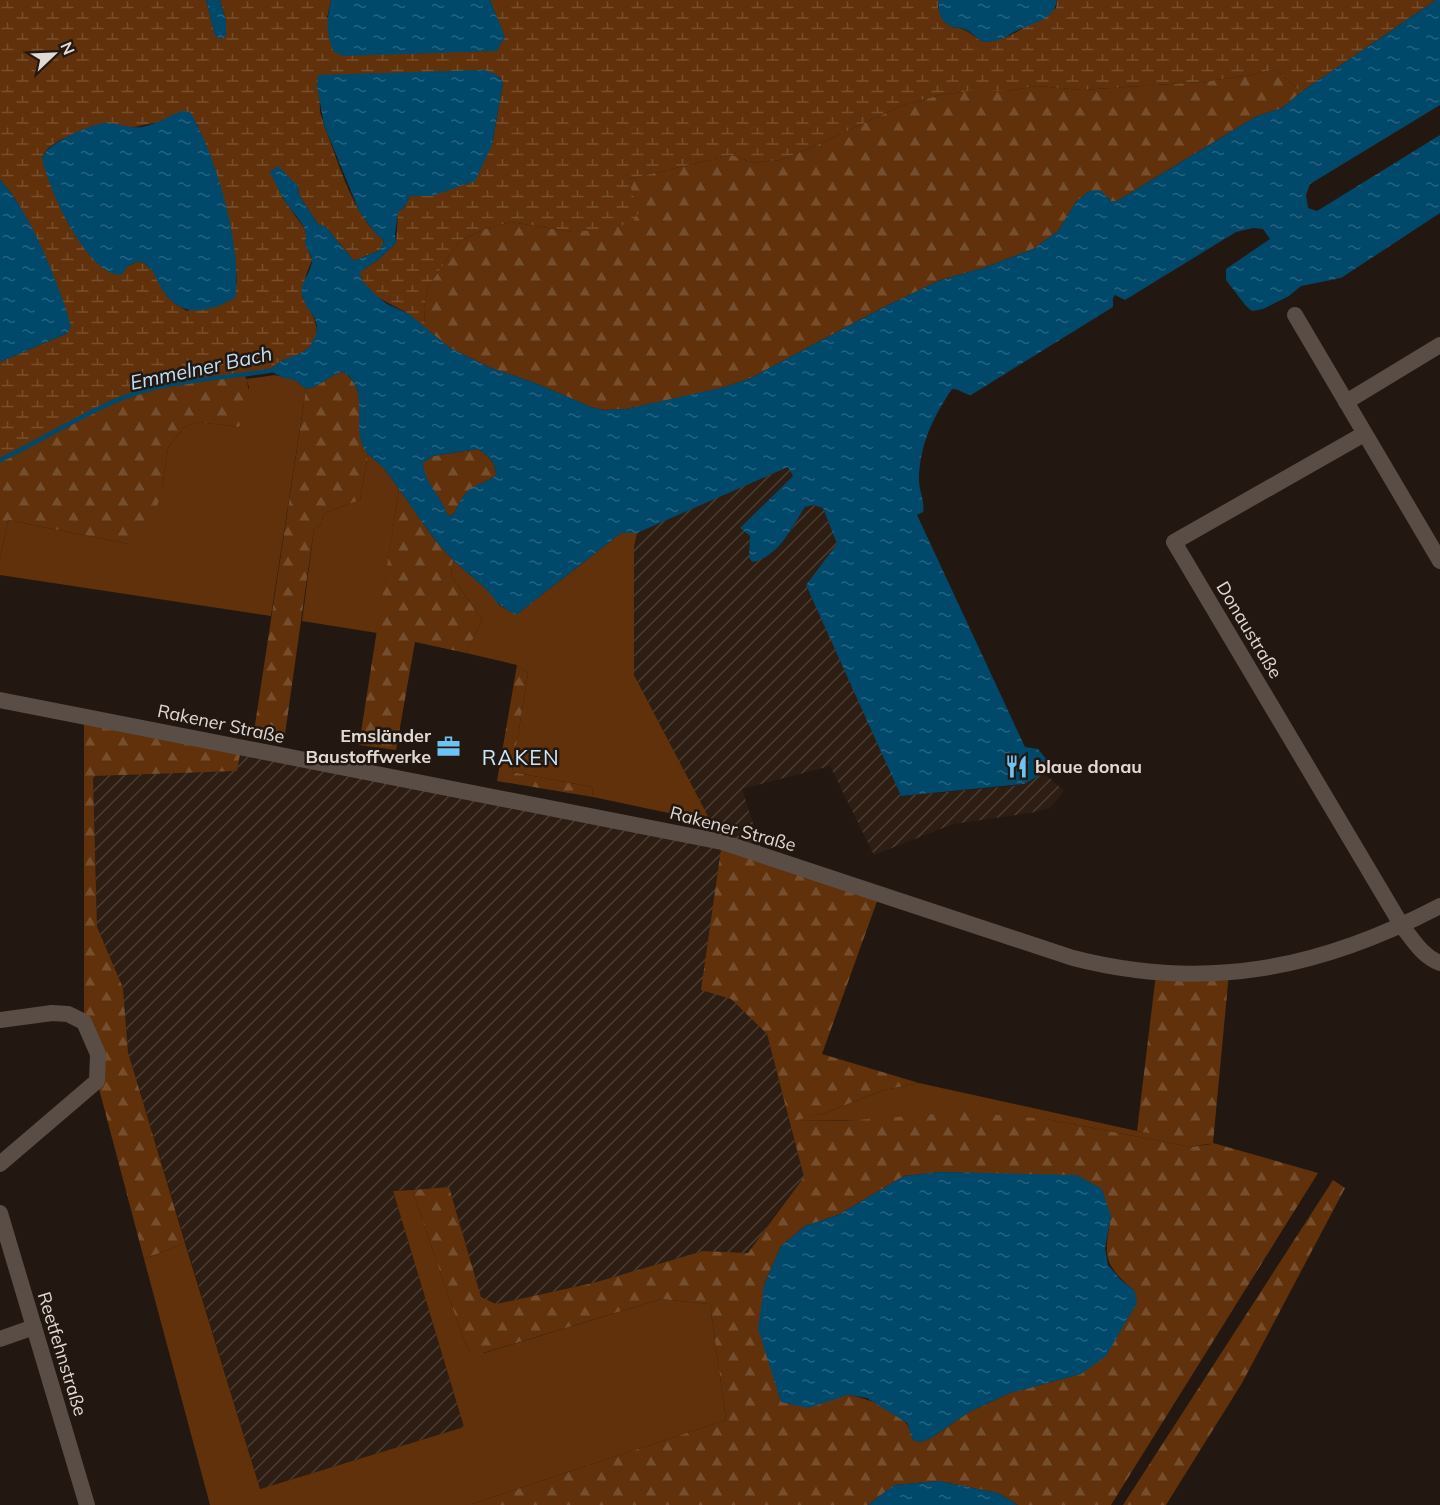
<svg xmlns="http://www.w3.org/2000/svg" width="1440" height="1505" viewBox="0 0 1440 1505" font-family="Mulish,sans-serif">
  <defs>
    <pattern id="industrial-furrows" width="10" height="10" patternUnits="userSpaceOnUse" patternTransform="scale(1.5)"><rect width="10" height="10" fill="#2d1d12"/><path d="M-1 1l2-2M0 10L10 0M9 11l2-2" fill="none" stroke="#4b3d34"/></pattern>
    <pattern id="forest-firs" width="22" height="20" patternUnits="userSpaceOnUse" patternTransform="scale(1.5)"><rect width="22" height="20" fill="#60310a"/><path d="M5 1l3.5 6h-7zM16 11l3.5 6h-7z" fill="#764e2d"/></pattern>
    <pattern id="wetland-marsh" width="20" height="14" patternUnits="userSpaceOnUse" patternTransform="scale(1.5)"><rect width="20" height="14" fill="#60310a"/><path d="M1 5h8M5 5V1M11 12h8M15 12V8" fill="none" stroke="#764e2d"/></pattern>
    <pattern id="water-ripples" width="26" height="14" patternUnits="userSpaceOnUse" patternTransform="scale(1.5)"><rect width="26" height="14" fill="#00496b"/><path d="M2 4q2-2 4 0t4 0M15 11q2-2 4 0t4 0" fill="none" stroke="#25637f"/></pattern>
  </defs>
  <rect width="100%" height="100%" fill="#231811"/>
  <path fill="url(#industrial-furrows)" d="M788 466 793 476 741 528 750 536 749 557 788 535 805 507 813 505 823 508 837 544 901 796 1013 786 1024 784 1044 773 1064 791 1050 808 1030 813 953 824 874 855 830 766 742 789 763 854 731 999 767 1034 804 1177 748 1253 703 1251 593 1283 496 1304 481 1298 449 1187 393 1191 464 1427 260 1489 128 1052 123 988 97 927 93 775 237 771 241 749 721 842 634 675V547L637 533Z"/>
  <g fill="#60310a">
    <path d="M275 375 295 380 306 389 271 616 0 575V559L8 520 129 544 162 489 168 448 184 427 199 422 239 427 249 387 246 379Z"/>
    <path d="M368 454 384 468 399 489 377 633 302 621 314 529 321 525 324 513 360 500Z"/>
    <path d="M621 533H637L634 547V675L711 822 593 797 592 787 512 772 528 673 517 665 466 653 482 620 451 575 453 560 493 595 499 605 516 615Z"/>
    <path d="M919 1083 1137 1131 1213 1143 1191 1147 1046 1119 789 1121 825 1113 884 1090Z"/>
    <path d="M412 1190 463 1338 471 1353H484L661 1299 710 1304 726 1420 469 1505H210L144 1259 185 1243 260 1489 464 1427 393 1191Z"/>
  </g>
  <g fill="url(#forest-firs)" fill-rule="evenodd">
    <path d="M1275 69 1301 92 1282 108 1255 117 1117 201H1111L1107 197 1089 191 1076 202 1058 231 1033 249 986 267 938 281 878 310 751 378 725 387 683 397 626 409 604 410 591 407 535 383 491 368 450 348 425 328 424 307 429 285 460 241 484 229 511 222 572 232 628 179 732 155 754 163 780 160 817 145 903 105 940 95 970 91H1007L1037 86 1082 90 1200 82 1252 75Z"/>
    <path d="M342 372C372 388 352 430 368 454L360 500 324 513 321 525 314 529 284 741 253 738 306 389C320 387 328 376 342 372Z"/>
    <path d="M245 375C252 396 249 408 239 427L199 422 184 427 168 448 162 489 151 528 129 544 8 520 0 559V460C37 443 72 419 111 404 154 386 198 379 245 375Z"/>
    <path d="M478 449C488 456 496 462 496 475 488 482 480 483 471 489 462 494 458 508 452 516L446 514C441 495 424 483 422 463L433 456Z"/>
    <path d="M399 489 435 540 453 560 451 575 482 620 466 653 415 642 396 750 359 745Z"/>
    <path d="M517 665 528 673 512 772 592 787 593 797 497 781Z"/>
    <path d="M84 715 241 749 237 771 93 776 97 927 123 988 128 1052 185 1243 144 1259 97 1081 84 1022Z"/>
    <path d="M722 842 880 893 822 1054 919 1083 884 1090 825 1113 793 1121H842L963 1112 1046 1119 1191 1147 1211 1144 1137 1131 1156 974 1229 973 1213 1143 1318 1173 1111 1505H1018L998 1493 939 1481 894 1485 868 1505H469L726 1420 710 1304 661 1299 483 1353H471L463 1338 412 1190 449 1187 481 1297 496 1304 593 1283 703 1251 748 1253 804 1177 767 1034 731 999 701 990ZM940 1172 997 1174 1111 1216C1104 1256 1102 1264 1135 1291L1081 1374 1010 1393 969 1412 931 1438 922 1442 913 1440C911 1434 909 1426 905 1422 890 1407 868 1398 848 1395L764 1285 781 1246 805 1226 838 1215 904 1176Z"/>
    <path d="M1333 1180 1345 1188 1242 1383 1166 1505H1123Z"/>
  </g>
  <path fill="url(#wetland-marsh)" fill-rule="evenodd" d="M0 0H206L215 35 226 36V21L220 0H331L327 18 499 22 490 0H939L938 8 952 27C966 28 972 35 983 42 1010 41 1033 21 1056 8L1057 0H1436L1301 92 1275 69 1252 75 1200 82 1082 90 1037 86 1007 91H970L940 95 903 105 817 145 780 160 754 163 732 155 628 179 639 212 633 221 617 228 572 232 511 222 484 229 460 241 429 285 424 307 425 328C420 324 415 319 410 315 391 302 366 298 359 272L379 259 396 243 398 212 404 208 410 196H432L440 192 492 145 503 83 500 77 319 75 320 112 324 125C339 163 352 214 384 241L380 250 354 261 326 227 318 224 299 195 298 186 270 172 275 179 282 197 304 228 307 236 305 242 312 260 306 275 302 297C314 315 328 339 302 353 289 360 279 358 270 371 229 378 186 377 146 391 95 408 49 437 0 460V362L68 333C51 284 36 217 0 180ZM107 123 130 128 154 123 197 124C219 176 234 228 237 283L187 311C181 307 174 304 170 299 157 285 158 269 139 261L128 266 42 158C49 138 89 129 107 123Z"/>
  <g fill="url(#water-ripples)" fill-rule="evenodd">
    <path d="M206 0H220L226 21V36L222 39 215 36Z"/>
    <path d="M331 0H490L505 37 497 51 343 56 334 52C325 35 327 18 331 0Z"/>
    <path d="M939 0H1057C1054 20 1034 23 1018 30 1002 38 1005 41 983 42 978 39 973 34 968 31 963 28 959 28 953 27 941 24 937 11 939 0Z"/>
    <path d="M1436 0H1440V105L1310 184 1306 195 1308 208 1317 211 1440 135V213L1341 278 1301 286 1289 296 1263 309 1252 311 1246 306 1226 280V269L1270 239 1263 229 1253 228 1236 232 1125 300 1115 295 1113 298V307L971 395C964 394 960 389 952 389 933 417 919 446 919 480 919 492 925 500 923 512L917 515 1025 747 1038 749 1046 759 1048 765 1044 773 1024 784 901 796 806 585 837 544 823 508 813 505 805 507C792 527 778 558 752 562L749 557 750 536 740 528 793 476 788 467 637 533H621L516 615C511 612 505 609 500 605 495 601 491 594 485 588 468 573 450 559 436 541 418 518 403 493 385 470 379 462 368 457 363 447 352 423 371 387 342 372 328 376 320 387 306 389L295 380 284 378 270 371C281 354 304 359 313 341 325 319 306 313 302 295 299 283 312 272 312 260 311 254 306 249 305 243 305 240 307 237 306 234 305 223 287 207 282 196 277 187 275 180 269 172L278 166 298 186 299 195 318 224 326 227 354 261 380 250 384 241 375 233 359 211 324 125 317 86 318 75 484 70C493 73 499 74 503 83L492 145 475 181 432 196H410L404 208 398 212 395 234 396 243 379 259 360 272 362 281 378 297 387 304 409 314 450 348 491 368 535 383 591 407 604 410 626 409 725 387 751 378 878 310 938 281 986 267 1033 249 1058 231 1076 202 1089 191 1100 190 1111 201H1117L1255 117 1282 108 1301 92ZM478 449C488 456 496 462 496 475 487 483 477 483 469 490 461 496 458 508 452 516L447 514C441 495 424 483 423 463L433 456Z"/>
    <path d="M181 111 190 112C216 155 243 248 235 298 208 313 180 319 162 289 154 276 155 268 139 261L128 266 121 275C86 275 48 188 42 158 48 142 89 125 105 123 118 122 129 129 142 127 156 124 168 117 181 111Z"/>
    <path d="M0 180C30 211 59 284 71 326L68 333 0 362Z"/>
    <path d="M940 1172 1077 1175 1102 1189 1111 1216 1105 1248 1108 1265 1120 1279 1135 1291 1137 1303 1106 1356 1081 1374 1010 1393 969 1412 931 1438 922 1442 913 1440 907 1423 867 1398 848 1395 808 1408 781 1402 758 1329 764 1285 781 1246 805 1226 838 1215 904 1176Z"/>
    <path d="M939 1481 998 1493 1018 1505H868L894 1485Z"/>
  </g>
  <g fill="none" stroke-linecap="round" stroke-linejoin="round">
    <path stroke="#00496b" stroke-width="4.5" d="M0 460C50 437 97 403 150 389 191 379 233 377 274 370"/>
    <g stroke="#5a4d45" stroke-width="16">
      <path d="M1295 315 1440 561"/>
      <path d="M1346 402 1440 345"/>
      <path d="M1364 434 1174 542 1402 926C1413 940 1423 957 1440 963"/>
      <path d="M0 700 722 842 1073 958C1206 992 1320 969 1440 906"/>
      <path d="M0 1020 52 1013 68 1014 84 1022 98 1054 97 1081 0 1164"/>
      <path d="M0 1213 87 1505"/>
      <path d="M0 1339 34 1327"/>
    </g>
  </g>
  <defs>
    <symbol id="office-bare" viewBox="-9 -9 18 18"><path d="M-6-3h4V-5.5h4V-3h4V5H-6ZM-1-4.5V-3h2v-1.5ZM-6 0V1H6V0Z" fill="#6fc2f4" stroke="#231811" stroke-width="2.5" paint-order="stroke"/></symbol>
    <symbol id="restaurant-bare" viewBox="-9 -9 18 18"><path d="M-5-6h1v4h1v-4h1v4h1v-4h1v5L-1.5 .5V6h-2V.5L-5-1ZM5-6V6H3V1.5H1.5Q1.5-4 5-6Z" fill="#6fc2f4" stroke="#231811" stroke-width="2.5" paint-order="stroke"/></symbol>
  </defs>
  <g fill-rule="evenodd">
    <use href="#office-bare" x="432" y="730" width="33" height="33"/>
    <use href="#restaurant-bare" x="1000" y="750" width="33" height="33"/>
  </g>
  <g text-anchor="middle" stroke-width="5" stroke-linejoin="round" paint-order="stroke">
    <g font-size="18" fill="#e1d9d4" stroke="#231811">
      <text transform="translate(1249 630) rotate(59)" y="6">Donaustraße</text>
      <text transform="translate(221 724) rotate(12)" y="6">Rakener Straße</text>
      <text transform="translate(733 829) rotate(15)" y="6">Rakener Straße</text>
      <text transform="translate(62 1354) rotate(73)" y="6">Reetfehnstraße</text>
    </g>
    <g font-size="18" font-weight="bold" fill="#e1d9d4" stroke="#231811" text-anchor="end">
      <text x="431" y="742">Emsländer<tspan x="431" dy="21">Baustoffwerke</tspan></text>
      <text x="1035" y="773" text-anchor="start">blaue donau</text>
    </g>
    <g font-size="20" font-style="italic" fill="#bfe0f6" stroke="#231811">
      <text transform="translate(201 368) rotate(-12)" y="7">Emmelner Bach</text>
    </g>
    <g font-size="21" letter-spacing="1.5" fill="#cbe8fb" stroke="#231811">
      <text x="521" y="765">RAKEN</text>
    </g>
  </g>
  <g transform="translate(54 54) rotate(67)" stroke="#231811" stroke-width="4.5" paint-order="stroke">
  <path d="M0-4.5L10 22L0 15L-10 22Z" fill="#e1d9d4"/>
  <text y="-9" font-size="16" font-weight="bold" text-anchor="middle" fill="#e1d9d4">N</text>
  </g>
</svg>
